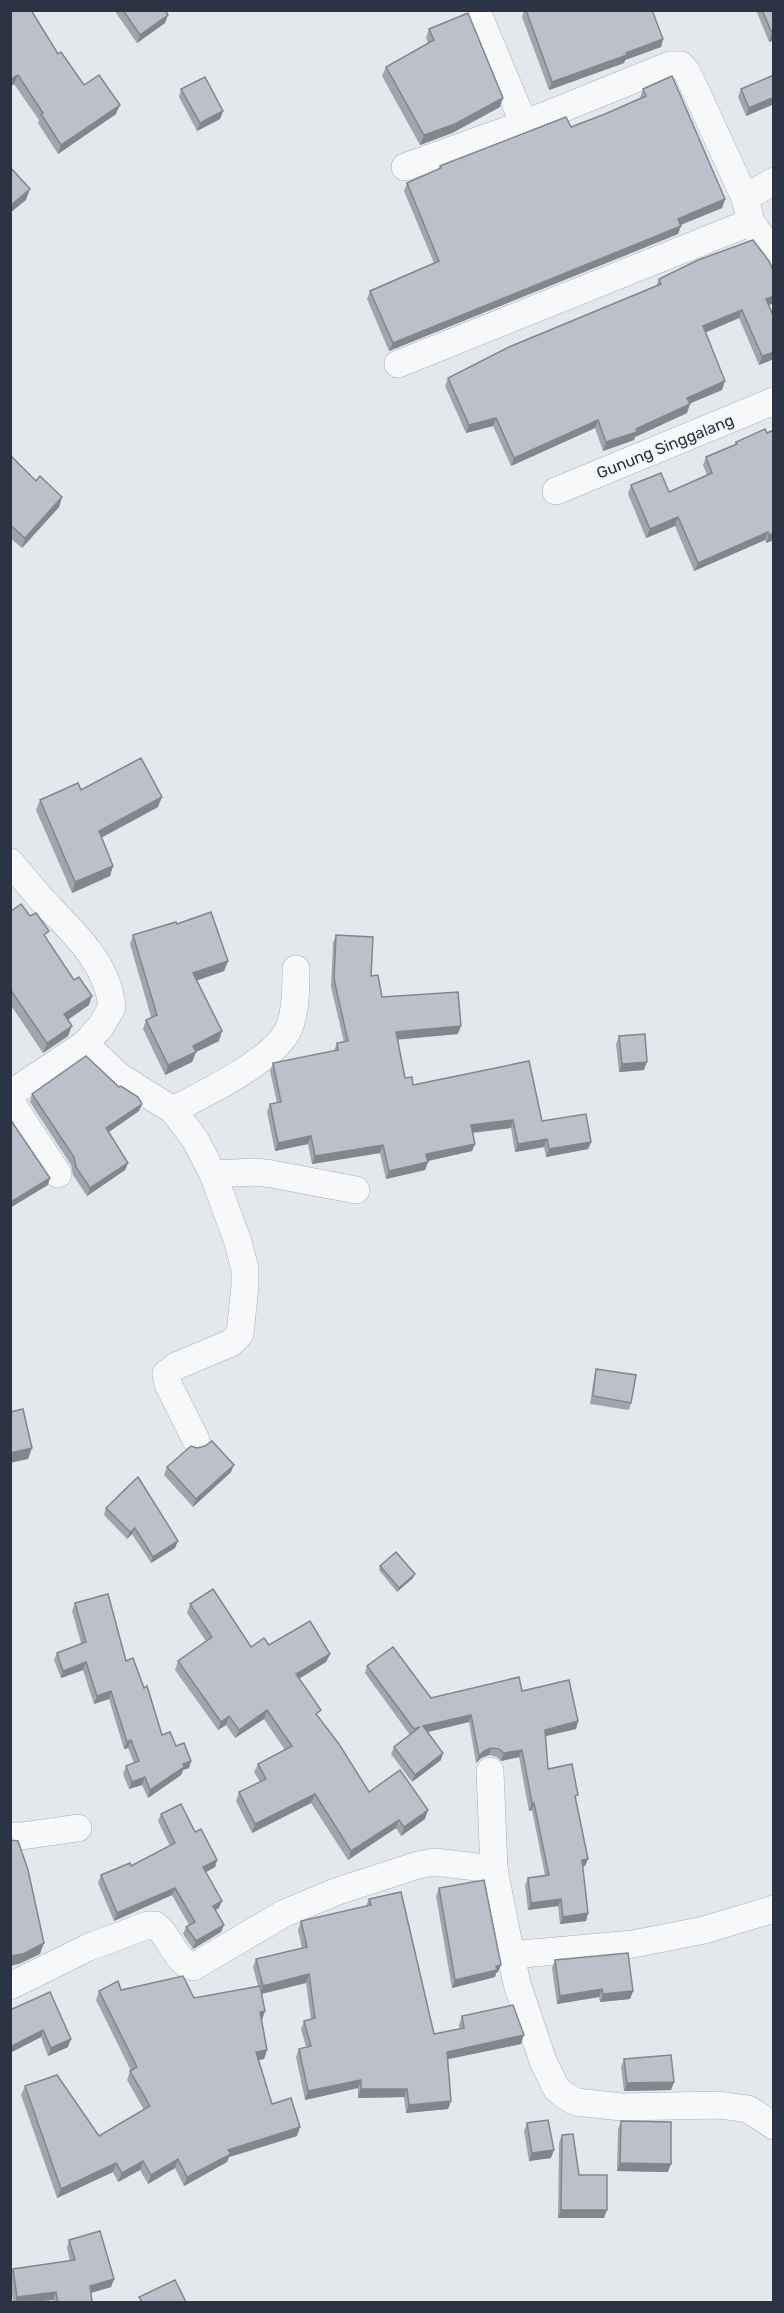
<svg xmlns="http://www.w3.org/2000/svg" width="784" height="2313" viewBox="0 0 784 2313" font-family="Rubik,sans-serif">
  <rect width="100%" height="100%" fill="#e4e7ec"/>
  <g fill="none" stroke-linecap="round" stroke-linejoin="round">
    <defs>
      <g id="minor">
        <path d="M478 14 524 124"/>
        <path d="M405 167 524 124 670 65H681L687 72 745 198"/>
        <path d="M774 181 745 198 751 222 774 256"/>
        <path d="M398 364 751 222"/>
        <path d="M556 491 774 401"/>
        <path d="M10 862C21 875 32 888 43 901 72 931 108 963 112 1007L101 1026 85 1044"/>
        <path d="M10 1094 85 1044 120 1077 173 1110 196 1141 213 1174 255 1172 272 1174 356 1190"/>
        <path d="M10 1101 58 1174"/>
        <path d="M173 1110C203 1094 276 1060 289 1028 296 1010 296 988 296 969"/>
        <path d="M196 1440 168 1384 166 1374 176 1366 231 1343 240 1334 245 1286V1269L238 1242 213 1174"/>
        <path d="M490 1771 494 1869 511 1955 633 1944 704 1930 774 1909"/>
        <path d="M10 1836H22L78 1828"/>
        <path d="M511 1955 517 1984 543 2061 556 2088 564 2095 576 2102 622 2107 719 2105 748 2109 774 2126"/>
        <path d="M10 1986 87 1948 148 1925H155C170 1935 175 1962 193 1967L285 1913 338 1891 418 1865 434 1862 494 1869"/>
      </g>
    </defs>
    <use href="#minor" stroke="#a9aeb7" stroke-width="28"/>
    <use href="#minor" stroke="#f7f8fa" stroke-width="27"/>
  </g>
  <g fill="#a1a5ae">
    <path d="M10 10 58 54 84 85 116 114 58 154 38 123 39 120 14 84 10 87Z"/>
    <path d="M114 10H165L168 15 165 23 137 43Z"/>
    <path d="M524 10H652L663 39 661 47 625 60 624 63 549 90 522 17Z"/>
    <path d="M756 10H774V40L769 42Z"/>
    <path d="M429 29 500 107 452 133 420 145 382 76 386 67 428 43 426 38Z"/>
    <path d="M774 75V104L746 116 738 97 741 89Z"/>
    <path d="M181 89 223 111 220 119 197 131 179 97Z"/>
    <path d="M643 89 725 199 722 208 681 225 678 234 389 351 367 299 370 291 434 263 404 191 407 183 439 169 440 166 571 127 605 114 640 99V98Z"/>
    <path d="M774 272V303L768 305 774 318V359L759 365 739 318 705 332 722 390 689 403 687 413 635 437 634 440 603 451 595 428 511 466 493 426 466 433 445 386 448 378 656 286 659 279Z"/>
    <path d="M774 430V540L766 543 765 540 694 571 675 526 646 538 628 494 631 485 669 492 707 475 703 465 706 457 734 445 736 442Z"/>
    <path d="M10 455 36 481 62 497 59 507 22 548 10 538Z"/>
    <path d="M81 790 158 807 101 838 113 866 110 876 72 893 36 810 40 800Z"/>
    <path d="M10 912 46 939 89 1005 68 1020V1036L43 1053 10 1004Z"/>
    <path d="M177 924 228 961 224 971 197 980 219 1041 196 1052 192 1062 165 1075 143 1029 146 1020 151 1017 130 944 133 935Z"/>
    <path d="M336 935 371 976 382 997 458 1034 398 1039 405 1078 413 1085 542 1121 591 1142 588 1149 546 1157 544 1147 515 1152 511 1128 473 1133 475 1144 472 1151 428 1161 425 1170 386 1179 380 1153 312 1164 308 1144 275 1151 267 1112 270 1104 277 1103 270 1071 273 1063 334 1051 337 1043 344 1042 331 987 333 943Z"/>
    <path d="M619 1036 644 1070 619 1072 616 1044Z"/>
    <path d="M119 1087 139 1111 109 1132 128 1163 125 1170 87 1196 73 1175 71 1165 30 1102 32 1094Z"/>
    <path d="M596 1369 631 1403 629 1410 590 1404 594 1377Z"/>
    <path d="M167 1467 231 1472 193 1507 164 1475Z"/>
    <path d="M106 1508 175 1548 151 1563 132 1534 127 1539 104 1515Z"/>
    <path d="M380 1566 413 1578 397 1592 379 1570Z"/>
    <path d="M75 1603 126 1661 162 1735 191 1761 189 1768 183 1770 181 1775 148 1798 142 1785 129 1789 123 1774 126 1766 134 1763 128 1748 124 1749 109 1699 94 1704 83 1670 61 1678 54 1660 57 1653 81 1643 72 1611Z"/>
    <path d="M190 1604 251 1647 269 1645 330 1654 326 1662 299 1679 318 1717 369 1792 425 1819 401 1836 396 1828 348 1860 311 1803 252 1833 236 1801 239 1792 260 1782 254 1772 258 1764 285 1750 264 1719 235 1738 226 1725 218 1730 175 1670 178 1661 206 1641 187 1613Z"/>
    <path d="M367 1666 431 1698 522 1691 578 1721 576 1729 545 1736 548 1769 576 1799 588 1859 585 1866 582 1867 588 1913 586 1921 560 1924 558 1906 528 1910 525 1885 528 1878 545 1875 532 1810 529 1811 519 1757 501 1761 497 1757 489 1755 481 1758 476 1763 469 1722 427 1732 441 1760 412 1782 391 1754 394 1747 410 1735 365 1673Z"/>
    <path d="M161 1814 195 1832 217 1860 215 1867 206 1872 219 1908 215 1910 224 1925 221 1932 193 1949 183 1934 186 1927 189 1925 172 1895 114 1921 98 1883 101 1875 131 1866 170 1846 158 1821Z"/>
    <path d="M439 1888 498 1972 496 1973 495 1977 452 1988 436 1896Z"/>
    <path d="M369 1899 434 2034 460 2029 459 2025 462 2016 521 2044 448 2059 451 2101 448 2109 406 2113 404 2097 358 2098V2088L305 2100 296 2057 299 2049 306 2047 301 2029 304 2021 311 2019 306 1983 262 1994 265 2011 262 2020 267 2050 264 2059 258 2060 272 2104 297 2136 229 2157 227 2162 184 2186 175 2168 148 2184 140 2170 118 2182 113 2172 57 2198 21 2095 25 2086 99 2136 144 2110 127 2080 130 2071H131L96 2000 99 1991 121 1990 194 1998 258 1986 253 1967 256 1959 302 1948 298 1930 301 1921 366 1906Z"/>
    <path d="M555 1960 633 1991 630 1999 600 2002 599 1997 557 2004 552 1968Z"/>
    <path d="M50 1992 68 2047 48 2056 41 2037 10 2053V2010Z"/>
    <path d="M624 2059 674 2082 671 2090 624 2091 621 2067Z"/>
    <path d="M621 2121 668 2172 617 2171 618 2129Z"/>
    <path d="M527 2123 551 2158 529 2161 524 2131Z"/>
    <path d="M562 2135 579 2175 604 2218H558L559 2143Z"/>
    <path d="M69 2240 114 2279 111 2287 91 2293 92 2302H53V2300L33 2302H13L10 2282V2275L13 2269 70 2261 67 2248Z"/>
  </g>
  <g fill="#83868d">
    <path d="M168 15 165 23 137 43 140 35Z"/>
    <path d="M772 33H774V40L769 42Z"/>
    <path d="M663 39 661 47 625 60 624 63 549 90 552 82Z"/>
    <path d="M18 75 14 84 10 87V80Z"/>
    <path d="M774 97V104L746 116 749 108Z"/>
    <path d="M503 98 500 107 452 133 420 145 424 135Z"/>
    <path d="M120 105 116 114 58 154 61 145Z"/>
    <path d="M223 111 220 119 197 131 200 123Z"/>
    <path d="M30 189 26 200 10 213V206Z"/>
    <path d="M725 199 722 208 675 227 678 219Z"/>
    <path d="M681 226 678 234 389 351 393 343Z"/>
    <path d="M774 296V303L763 308 766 299Z"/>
    <path d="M742 310 739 318 700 335 703 326Z"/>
    <path d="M774 352V359L759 365 762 356Z"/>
    <path d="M725 381 722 390 684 406 687 398Z"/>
    <path d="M690 404 687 413 635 437 634 440 603 451 606 442Z"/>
    <path d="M496 418 493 426 466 433 469 425Z"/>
    <path d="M598 420 595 428 511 466 514 458Z"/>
    <path d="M62 497 59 507 22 548 25 538Z"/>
    <path d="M678 517 675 526 646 538 650 529Z"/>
    <path d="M768 532 765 540 694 571 698 563Z"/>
    <path d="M774 533V540L766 543 769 535Z"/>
    <path d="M162 797 158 807 95 841 99 831Z"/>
    <path d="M113 866 110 876 72 893 75 882Z"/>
    <path d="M228 961 224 971 190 983 193 973Z"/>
    <path d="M92 996 89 1005 61 1024 64 1014Z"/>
    <path d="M72 1026 68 1036 43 1053 47 1043Z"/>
    <path d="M461 1026 458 1034 394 1040 396 1032Z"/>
    <path d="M222 1031 219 1041 196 1052 192 1062 165 1075 168 1065 193 1046Z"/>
    <path d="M647 1062 644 1070 619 1072 622 1064Z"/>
    <path d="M142 1104 139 1111 103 1136 106 1128Z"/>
    <path d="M513 1120 511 1128 468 1133 471 1125Z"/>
    <path d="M311 1136 308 1144 275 1151 278 1143Z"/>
    <path d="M547 1139 544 1147 515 1152 518 1144Z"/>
    <path d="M591 1142 588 1149 546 1157 549 1149Z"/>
    <path d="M475 1144 472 1151 423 1162 426 1154Z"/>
    <path d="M383 1145 380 1153 312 1164 315 1156Z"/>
    <path d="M428 1162 425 1170 386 1179 389 1171Z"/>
    <path d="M128 1163 125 1170 87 1196 90 1188Z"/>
    <path d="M50 1178 48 1185 10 1208 11 1202Z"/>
    <path d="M32 1448 28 1459 10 1463V1453Z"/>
    <path d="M234 1465 231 1472 193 1507 196 1499Z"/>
    <path d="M135 1528 132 1534 127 1539 130 1532Z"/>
    <path d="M178 1541 175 1548 151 1563 153 1557Z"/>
    <path d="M415 1574 413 1578 397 1592 399 1588Z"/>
    <path d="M330 1654 326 1662 293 1682 296 1674Z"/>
    <path d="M86 1662 83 1670 61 1678 63 1671Z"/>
    <path d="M111 1691 109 1699 94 1704 97 1696Z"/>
    <path d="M267 1710 264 1719 235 1738 239 1730Z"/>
    <path d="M471 1715 469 1722 420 1734 423 1726Z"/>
    <path d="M229 1716 226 1725 218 1730 221 1722Z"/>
    <path d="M578 1721 576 1729 542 1737 545 1730Z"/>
    <path d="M131 1740 128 1748 124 1749 127 1742Z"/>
    <path d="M491 1748 489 1755 481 1758 476 1763 479 1756 484 1751Z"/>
    <path d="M522 1750 519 1757 501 1761 504 1753Z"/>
    <path d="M443 1753 441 1760 412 1782 415 1775Z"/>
    <path d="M191 1761 189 1768 183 1770 181 1775 148 1798 150 1790 183 1764Z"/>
    <path d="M145 1777 142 1785 129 1789 132 1782Z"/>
    <path d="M315 1794 311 1803 252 1833 255 1824Z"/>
    <path d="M532 1803H534L532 1810 529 1811Z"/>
    <path d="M428 1810 425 1819 401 1836 404 1827Z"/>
    <path d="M399 1820 396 1828 348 1860 351 1851Z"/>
    <path d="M588 1859 585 1866 579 1867 582 1860Z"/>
    <path d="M217 1860 215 1867 201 1875 203 1867Z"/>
    <path d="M175 1888 172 1895 114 1921 117 1913Z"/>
    <path d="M561 1899 558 1906 528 1910 531 1903Z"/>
    <path d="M222 1901 219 1908 210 1913 213 1906Z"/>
    <path d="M588 1913 586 1921 560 1924 563 1917Z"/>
    <path d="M224 1925 221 1932 193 1949 196 1941Z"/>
    <path d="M44 1943 40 1954 19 1964 10 1966V1956Z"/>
    <path d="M501 1965 498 1972 496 1973 495 1977 452 1988 455 1980Z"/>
    <path d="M309 1974 306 1983 260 1994 263 1986Z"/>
    <path d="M602 1989 599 1997 557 2004 560 1996Z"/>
    <path d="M633 1991 630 1999 600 2002 603 1994Z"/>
    <path d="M265 2011 262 2020 260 2012Z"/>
    <path d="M43 2030 41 2037 10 2053V2047Z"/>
    <path d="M524 2035 521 2044 444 2060 447 2052Z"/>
    <path d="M71 2039 68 2047 48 2056 51 2048Z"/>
    <path d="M267 2050 264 2059 252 2061 256 2052Z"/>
    <path d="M361 2080 358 2088 305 2100 308 2091Z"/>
    <path d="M674 2082 671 2090 624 2091 627 2083Z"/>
    <path d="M361 2089H407L404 2097 358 2098Z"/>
    <path d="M451 2101 448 2109 406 2113 409 2105Z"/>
    <path d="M300 2127 297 2136 229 2157 227 2162 184 2186 187 2177 228 2150Z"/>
    <path d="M554 2150 551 2158 529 2161 532 2153Z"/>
    <path d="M178 2159 175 2168 148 2184 151 2175Z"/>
    <path d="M143 2161 140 2170 118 2182 122 2173Z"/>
    <path d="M116 2163 113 2172 57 2198 61 2189Z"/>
    <path d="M620 2163 671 2164 668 2172 617 2171Z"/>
    <path d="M561 2210H607L604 2218H558Z"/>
    <path d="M114 2279 111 2287 87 2294 90 2286Z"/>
    <path d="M56 2292 53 2300 33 2302H15L17 2297Z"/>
  </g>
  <g fill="#bbc0ca" stroke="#83868d" stroke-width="1.5">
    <path d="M10 10H31L58 54 61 52 84 85 99 75 120 105 61 145 41 114 43 113 18 75 10 80Z"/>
    <path d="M123 10H165L168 15 140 35Z"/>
    <path d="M526 10H652L663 39 626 53 627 55 552 82Z"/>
    <path d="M762 10H774V33H772Z"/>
    <path d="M468 13 503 98 455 124 424 135 386 67 434 40 429 29Z"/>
    <path d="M774 75V97L749 108 741 89Z"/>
    <path d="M672 76 725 199 678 219 681 226 393 343 370 291 439 261 407 183 441 168 440 166 566 117 571 127 605 114 646 96 643 89Z"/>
    <path d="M205 77 223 111 200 123 181 89Z"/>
    <path d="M10 167 30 189 10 206Z"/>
    <path d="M753 240 769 261 774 272V296L766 299 774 318V352L762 356 742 310 703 326 725 381 687 398 690 404 636 429 637 432 606 442 598 420 514 458 496 418 469 425 448 378 509 347 661 284 659 279 698 260Z"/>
    <path d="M765 429 767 433 774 430V533L769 535 768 532 698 563 678 517 650 529 631 485 661 473 669 492 712 473 706 457 737 444 736 442Z"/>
    <path d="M10 455 36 481 40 476 62 497 25 538 10 525Z"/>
    <path d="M141 758 162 797 99 831 113 866 75 882 40 800 78 783 81 790Z"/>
    <path d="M21 904 30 916 36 913 49 931 44 935 74 980 79 977 92 996 64 1014 72 1026 47 1043 10 989V912Z"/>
    <path d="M211 912 228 961 193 973 222 1031 193 1046 196 1052 168 1065 146 1020 157 1015 133 935 176 922 177 924Z"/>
    <path d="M336 935 373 937 371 976 378 975 382 997 458 992 461 1026 396 1032 405 1078 412 1077 413 1085 529 1061 542 1121 586 1114 591 1142 549 1149 547 1139 518 1144 513 1120 471 1125 475 1144 426 1154 428 1162 389 1171 383 1145 315 1156 311 1136 278 1143 270 1104 281 1102 273 1063 338 1050 337 1043 348 1041 334 979Z"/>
    <path d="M645 1034 647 1062 622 1064 619 1036Z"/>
    <path d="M86 1056 119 1087 121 1086 138 1097 142 1104 106 1128 128 1163 90 1188 76 1167 74 1157 32 1094Z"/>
    <path d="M10 1119 50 1178 11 1202H10Z"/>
    <path d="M596 1369 636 1375 631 1403 593 1396Z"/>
    <path d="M23 1409 32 1448 10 1453V1412Z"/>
    <path d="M212 1441 234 1465 196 1499 167 1467 191 1446 197 1448 205 1446Z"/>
    <path d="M138 1477 178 1541 153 1557 135 1528 130 1532 106 1508Z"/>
    <path d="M396 1552 415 1574 399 1588 380 1566Z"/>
    <path d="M213 1589 251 1647 264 1638 269 1645 310 1621 330 1654 296 1674 321 1710 316 1714 339 1744 369 1792 400 1770 428 1810 404 1827 399 1820 351 1851 315 1794 255 1824 239 1792 266 1779 258 1764 292 1746 267 1710 239 1730 229 1716 221 1722 178 1661 212 1637 190 1604Z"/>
    <path d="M108 1594 126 1661 133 1658 144 1688 147 1686 162 1735 170 1732 176 1746 184 1743 191 1761 183 1764 184 1767 150 1790 145 1777 132 1782 126 1766 139 1761 131 1740 127 1742 111 1691 97 1696 86 1662 63 1671 57 1653 86 1642 75 1603Z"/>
    <path d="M393 1647 431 1698 519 1677 522 1691 569 1680 578 1721 545 1730 548 1769 572 1764 578 1795 575 1796 588 1859 582 1860 588 1913 563 1917 561 1899 531 1903 528 1878 549 1875 534 1803H532L522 1750 504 1753 499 1749 491 1748 484 1751 479 1756 471 1715 423 1726 443 1753 415 1775 394 1747 420 1727 414 1729 367 1666Z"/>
    <path d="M181 1804 195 1832 201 1829 217 1860 203 1867 222 1901 213 1906 224 1925 196 1941 186 1927 195 1922 175 1888 117 1913 101 1875 130 1863 131 1866 175 1843 161 1814Z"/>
    <path d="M10 1840 18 1841 28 1870 44 1943 23 1954 10 1956Z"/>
    <path d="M484 1880 501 1965 496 1966 497 1970 455 1980 439 1888Z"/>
    <path d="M401 1892 434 2034 464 2028 462 2016 513 2005 524 2035 447 2052 451 2101 409 2105 407 2089H361V2080L308 2091 299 2049 311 2046 304 2021 315 2018 309 1974 263 1986 256 1959 307 1947 301 1921 371 1905 369 1899Z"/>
    <path d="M628 1953 633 1991 603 1994 602 1989 560 1996 555 1960Z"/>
    <path d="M183 1976 194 1998 260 1986 265 2011 260 2012 267 2050 256 2052 272 2104 291 2098 300 2127 228 2150 231 2154 187 2177 178 2159 151 2175 143 2161 122 2173 116 2163 61 2189 25 2086 57 2075 99 2136 150 2106 130 2071 137 2067 99 1991 118 1981 121 1990Z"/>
    <path d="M50 1992 71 2039 51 2048 43 2030 10 2047V2010Z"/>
    <path d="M671 2055 674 2082 627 2083 624 2059Z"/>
    <path d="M548 2120 554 2150 532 2153 527 2123Z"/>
    <path d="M621 2121 671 2122V2164L620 2163Z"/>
    <path d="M573 2134 579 2175H607V2210H561L562 2135Z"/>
    <path d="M100 2231 114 2279 90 2286 92 2302H58L56 2292 17 2297 13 2269 75 2260 69 2240Z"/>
    <path d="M175 2280 186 2302H142L139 2297Z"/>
  </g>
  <g text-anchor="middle" stroke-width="5" stroke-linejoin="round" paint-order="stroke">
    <g font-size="16" fill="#2b3445" stroke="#f4f6f9">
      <text transform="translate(665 446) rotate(-22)" y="6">Gunung Singgalang</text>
    </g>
  </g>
  <rect width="784" height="2313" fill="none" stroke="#2b3445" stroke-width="24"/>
</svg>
